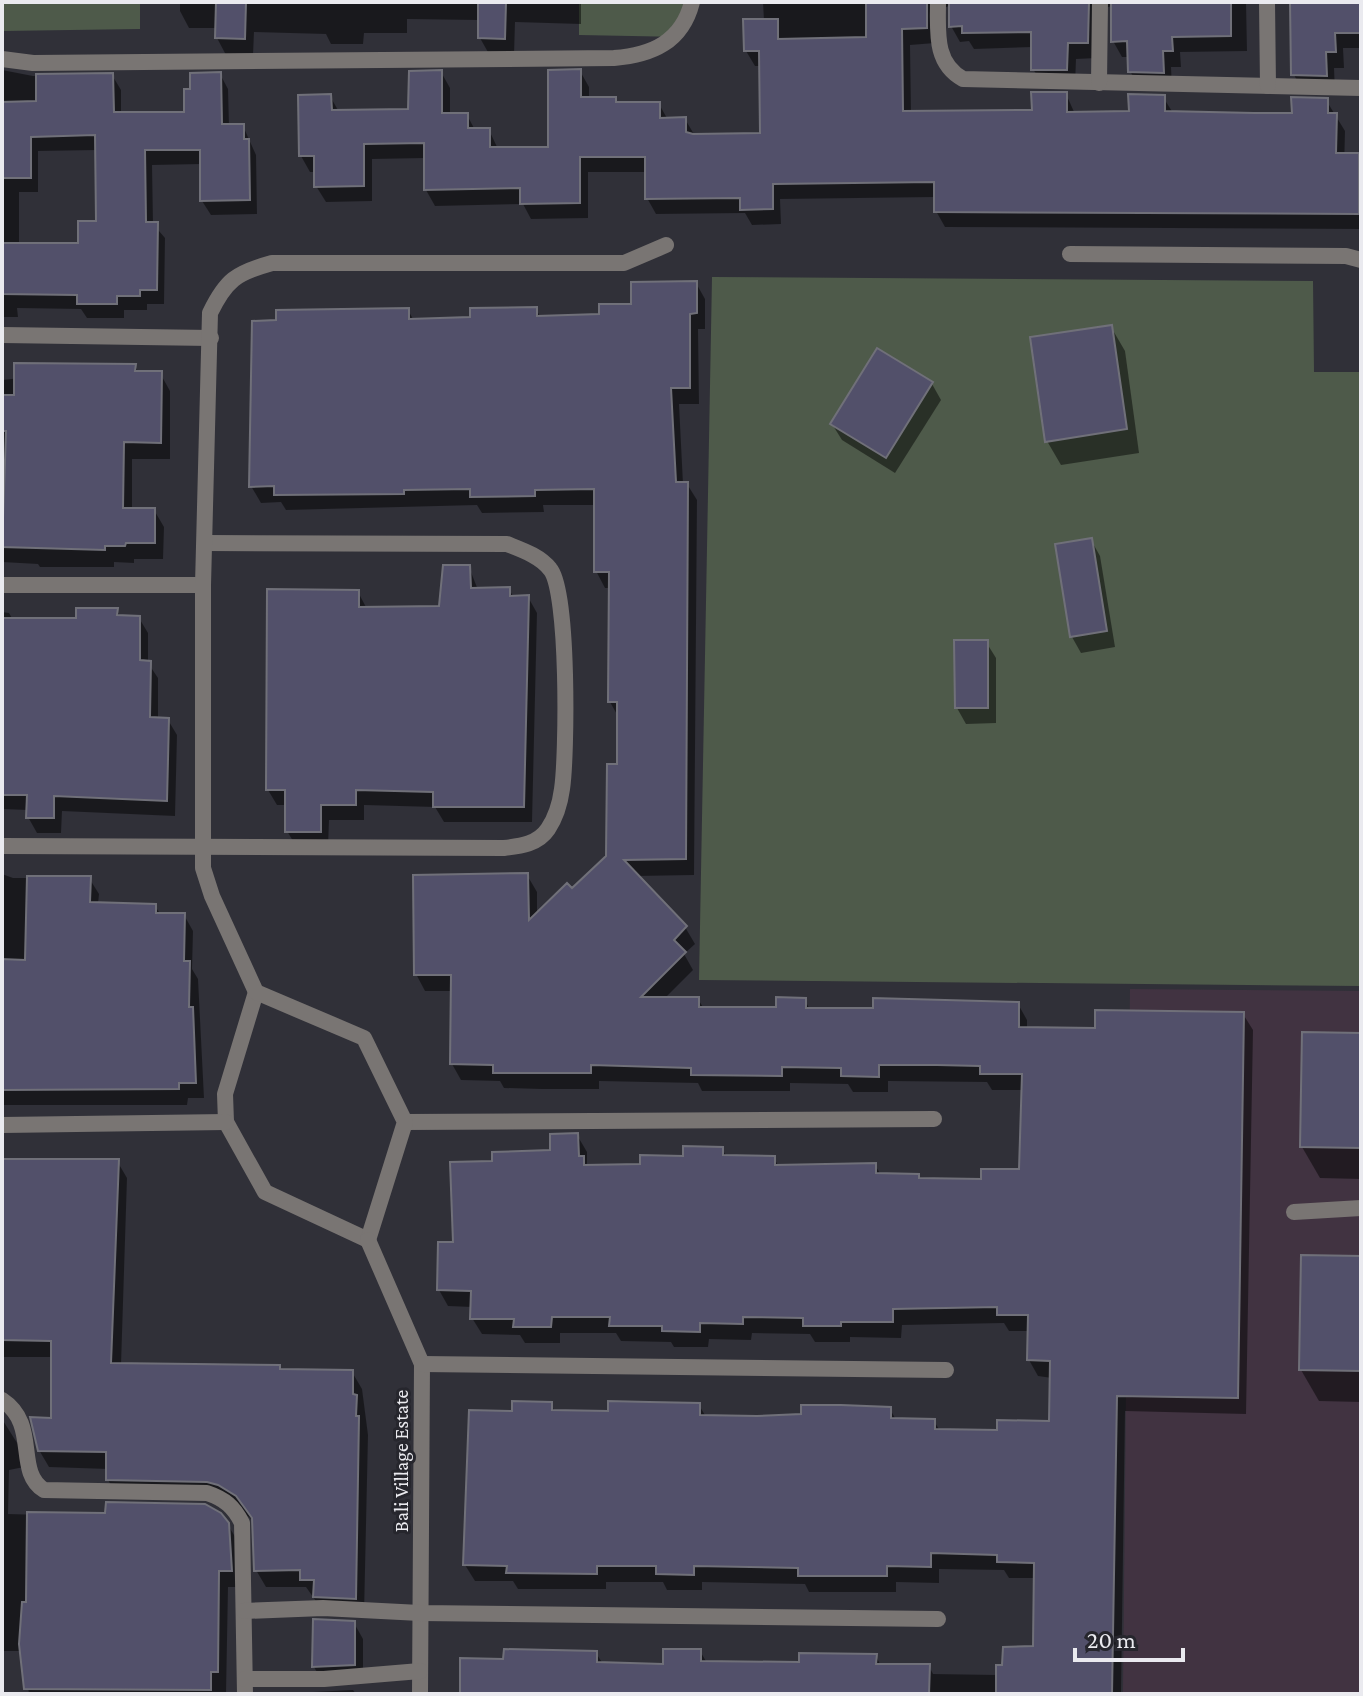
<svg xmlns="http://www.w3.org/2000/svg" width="1363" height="1696" viewBox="0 0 1363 1696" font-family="'Crimson Pro',serif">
  <rect width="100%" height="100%" fill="#303038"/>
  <path fill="#413341" d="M1130 989 1361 991V1694H1123Z"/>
  <g fill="#4e5a4a">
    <path d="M2 2H140V29L2 31Z"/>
    <path d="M579 2H683V37L579 35Z"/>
    <path d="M712 277 1313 281 1314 372H1361V986L699 980Z"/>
  </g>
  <g fill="#0007" fill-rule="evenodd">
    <path d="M180 2H581V24L515 22 514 55 489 54 480 38 477 20 407 19V33H364L363 44H331L326 34 254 32 253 55H226L217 38V28H189L180 11Z"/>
    <path d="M763 2H1246L1247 51 1180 52 1181 67H1171L1172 88 1139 87 1130 71V57H1122L1113 41V6L1103 8 1097 58 1076 59 1075 86 1043 85 1033 69V47L974 49 969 41 960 42 951 26 950 5 936 13 935 43 910 45 911 113 1034 112 1066 94 1075 114 1131 113 1163 97 1173 113 1248 131 1326 100 1345 131 1344 170 1358 154 1361 158V229L945 227 936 211V197L780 199 781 224 752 225 745 213 656 214 647 198V172H588V218L531 219 523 204 435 206 426 190V158L372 159V201L326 202 316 186V172H310L301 156 330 96 339 112 410 111 441 72 450 88V115H467L475 130H489L498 149H550L580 71 589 87V99H615L618 104H659L668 120 685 119 695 136 762 135V66H755L746 51 764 21Z"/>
    <path d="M1294 2H1361V48H1343L1344 68H1334L1335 92 1303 91 1294 75Z"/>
    <path d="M2 70 33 76 112 75 121 90V114H186L192 91 220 74 228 89 229 126H243L256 155 257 214 211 215 202 201V164L152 165 153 224 165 238 164 304H147V310H124V318H87L81 309 17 308 18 317H2ZM98 150V223L80 245H19V192H38V151Z"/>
    <path d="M696 283 705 299V329H698L699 404H679L683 484H687L697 500 694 875 636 876 685 927 695 944 684 954 693 970 664 999H698L704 1009H778L805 1000 810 1010 1018 1004 1027 1020V1029L1097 1030 1243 1014 1253 1030 1246 1414 1125 1411 1121 1694H462L505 1661 596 1653 603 1664 665 1666 700 1651 707 1663 801 1664 876 1656 881 1666H929L933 1674 998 1675 1004 1667 1035 1648 1036 1578H1009L1004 1570 939 1569V1583L896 1582V1592H809L805 1584 702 1582V1590H667L663 1582H606V1589H518L513 1581H475L465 1565 513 1413 551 1404 555 1412 610 1413 699 1405 706 1417 757 1418 890 1409 896 1420 934 1421 940 1431 999 1432 1051 1423 1052 1378 1038 1376 1029 1360V1331H1009L1004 1323 902 1325 901 1338 850 1337V1342H815L810 1334 752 1333 751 1340 709 1339 708 1347H674L671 1342 621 1341 616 1333H560V1343H525L520 1335 482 1334 472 1318V1307L448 1306 439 1290 455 1244 494 1162 552 1152 577 1135 587 1152V1166H642L722 1149 727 1157 774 1158 779 1167 875 1165 881 1175 983 1181 1021 1171 1023 1090H992L987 1082 888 1081V1092H853L848 1084 790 1083V1091H702L698 1083 599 1081V1089H541L504 1088 500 1081 461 1080 452 1064 453 991H425L416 974 527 875 537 892V915L572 891 608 856 619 766V718L610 702 611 588H605L596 571V505H543L544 512 482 513 477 505 286 510 281 502 261 503 251 486 408 310 414 321 472 319 536 309 541 318 601 316Z"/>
    <path d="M1111 327 1125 351 1139 453 1061 465 1047 441Z"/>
    <path d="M135 366 139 373H160L170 391V459H132V510H154L164 527 163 559H134V563L114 562V567H40L38 564 2 562V380Z"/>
    <path d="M932 384 941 400 895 473 842 440 832 424Z"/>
    <path d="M1091 540 1100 556 1115 647 1081 653 1072 637Z"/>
    <path d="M469 567 478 590 509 589 514 598 528 597 537 613 532 822H444L435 807 364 805V820H329L328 847 296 846 287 831V805H277L268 790 358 592 367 609 440 608Z"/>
    <path d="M116 610 121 617 139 618 148 633V663L158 678V720H168L177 735 175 816 62 811 61 833H37L28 817V810L2 809V612L9 613 13 620H78Z"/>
    <path d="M986 642 996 658V723L966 724 957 708Z"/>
    <path d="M2 874 13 878H89L99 894 98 904 155 906 161 915H184L193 931 192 969 198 979 204 1098H188L187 1105H2Z"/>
    <path d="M1361 1035V1179L1320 1178 1302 1147Z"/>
    <path d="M2 1161H117L127 1178 121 1365 279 1367 282 1371 352 1372 362 1389 368 1435 364 1615 325 1614 306 1587H266L256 1570 254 1521 230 1502 218 1499 118 1497 108 1480V1469L49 1467 39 1450 53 1420V1357H2Z"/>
    <path d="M1361 1258V1402L1319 1401 1301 1370Z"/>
    <path d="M2 1419 19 1446 24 1467 9 1470 8 1514 225 1520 240 1545V1587H228L226 1694H29L23 1651H2Z"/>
    <path d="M315 1621 354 1623 363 1639V1681L323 1683 314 1667Z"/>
    <path d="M353 1690 356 1694H313V1692Z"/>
  </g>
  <g fill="#52506a" stroke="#707079" stroke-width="2">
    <path d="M216 2H246L245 39 215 38Z"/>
    <path d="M478 2H506L505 39 478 38Z"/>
    <path d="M866 2H927V28L902 29 903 111 1032 110 1031 92H1067V112L1129 111 1128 94 1165 95V111L1254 113H1292L1291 97 1328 98V113H1337L1336 153H1359V214L934 212V182L773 184V209L740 210V198L645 199V157H580V203L520 204V188L424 190V143L364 144V186L314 187V156H299L298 95 331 94 332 110 408 109 409 71 442 70V113H468V128H490V147H548V70L581 69V97H616V102H660V118L686 117V132L693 134 760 133 759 51H744L743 19H778V39L866 37Z"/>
    <path d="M949 2H1089L1088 43H1068L1067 70H1031V32L962 33V26L949 27Z"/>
    <path d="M1111 2H1231V36L1172 37 1173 51H1163L1164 73 1128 72 1127 41 1111 42Z"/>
    <path d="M1290 2H1361V33H1335L1336 52H1326L1327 76 1291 75Z"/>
    <path d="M221 72 222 124H244V139H249L250 200 200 201V150H145L146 222H158L157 290H140V296H117V304H77V295L2 294V243H78V221H96L95 135 31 137V178H2V102L36 101V74L113 73 114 112H184V89H190V73Z"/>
    <path d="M697 281V313L690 314V388H671L676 482H688L686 859 624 860 687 926 674 940 686 952 641 997H699V1007H776V997L806 998V1008H873V998L1019 1002V1027L1095 1028V1010L1244 1012 1238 1398 1117 1396 1112 1694H996V1665H1002L1003 1647 1033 1646 1034 1563 997 1562V1555L931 1553V1567L887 1566V1576H798V1568L694 1566V1575L656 1574V1566H597V1574L506 1573 507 1566 463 1565 469 1410 512 1411V1401L552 1402V1410L608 1411V1401L649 1402 700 1403V1415L757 1416 801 1414V1405H841L891 1407V1418L935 1419V1429L997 1430V1420L1049 1421 1050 1361 1027 1360 1028 1315H997V1307L893 1309V1322H841V1326H803V1318L743 1317V1324L700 1323V1332L662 1331V1326H609L610 1317H552L551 1327H513L514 1319H470L471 1291 437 1290 438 1242H453L450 1162 492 1161V1152L550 1150V1134L578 1133 579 1156H584V1165L640 1164V1155L683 1156V1146L723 1147V1155L775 1156V1165L876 1163V1173L919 1174V1178L981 1179V1169H1019L1022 1074H980V1066L937 1065H879V1077L841 1076V1068L782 1067V1076L691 1075V1068L591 1065V1073H493V1065L450 1064 451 975H414L413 875 528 873 529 920 567 883 572 888 606 856 607 764H617V702H608L609 572H594V489L535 490V496L470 497V489L404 490V494L274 495V486L249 487 252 321 276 320V310L409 308V319L470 317V308L537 307V316L599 314V304H631V282Z"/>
    <path d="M1112 325 1127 429 1045 442 1030 337Z"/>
    <path d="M877 348 933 382 886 458 830 424Z"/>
    <path d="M14 363 136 364 135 371H162L161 443 124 442 123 508H155V543H126L125 546H105V550L2 547 6 431H2V395H14Z"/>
    <path d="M1092 538 1107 631 1070 637 1055 544Z"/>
    <path d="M443 565H470L471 588 510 587V596L529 595 524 807H433V792L356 790V805H321V832H285V790H266L267 589 359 590V607L439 606Z"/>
    <path d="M76 608H118L117 615 140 616V660L151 661 150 717 169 718 167 801 54 796V818H26L27 795H2V618H76Z"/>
    <path d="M954 640H988V708H955Z"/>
    <path d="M27 876H91L90 902 156 904V913H185L184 961H190L189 1007H193L196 1083H179V1089L2 1090V959L25 960Z"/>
    <path d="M1302 1032 1361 1033V1148L1300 1147Z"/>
    <path d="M2 1159H119L111 1363 280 1365V1369L353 1370V1394L357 1395 356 1416H359L356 1599 313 1597 314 1580H300V1570L254 1571 252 1518 236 1496 218 1485 207 1482 106 1480V1452L38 1451 30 1417 51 1418V1341L2 1340Z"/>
    <path d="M1301 1255 1361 1256V1371L1299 1370Z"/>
    <path d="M106 1502 205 1504 221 1513 229 1523 232 1571H219L218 1672H211V1690L24 1689 19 1644 22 1602H26L27 1512 105 1513Z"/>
    <path d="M313 1619 355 1621V1665L312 1667Z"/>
    <path d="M504 1649 597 1651V1662L663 1664V1649H701V1661L799 1662V1653L877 1654 876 1664H930L929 1694H460V1658L503 1659Z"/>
  </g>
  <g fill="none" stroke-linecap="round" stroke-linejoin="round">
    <path stroke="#797573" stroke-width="16" d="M1294 1212 1361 1208"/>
    <g stroke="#797573" stroke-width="16">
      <path d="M938 2C938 32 934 63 963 79L1361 88"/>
      <path d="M1267 2 1268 86"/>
      <path d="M2 59 33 63 614 58C652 55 682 42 692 2"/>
      <path d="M1099 83 1100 2"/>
      <path d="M1070 254 1346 256 1361 260"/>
      <path d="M2 335 211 338"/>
      <path d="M2 585H203"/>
      <path d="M2 846 504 848C521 846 538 844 548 829 556 817 560 804 562 789 567 756 569 591 550 569 540 556 522 550 507 544L206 543"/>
      <path d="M256 992 225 1094 226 1122 265 1192 368 1240"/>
      <path d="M405 1122 934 1119"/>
      <path d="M2 1125 226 1122"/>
      <path d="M368 1240 405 1122 364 1038 256 992 212 896 203 868V585L210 313C226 280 236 273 272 263H624L666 245"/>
      <path d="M368 1240 422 1364 420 1694"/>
      <path d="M422 1364 946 1370"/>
      <path d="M2 1400C40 1425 14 1471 44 1490L207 1493C225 1499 234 1507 242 1523L245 1694"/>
      <path d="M244 1611 323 1608 420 1613 938 1619"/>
      <path d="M245 1679H324L420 1671"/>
    </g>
  </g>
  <g text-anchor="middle" stroke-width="6" stroke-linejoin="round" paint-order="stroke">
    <g font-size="20" fill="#eaeaef" stroke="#26262d">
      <text transform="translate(401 1461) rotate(-90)" y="7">Bali Village Estate</text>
    </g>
  </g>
  <rect width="1363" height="1696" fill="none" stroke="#eaeaef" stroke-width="8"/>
  <path d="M1075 1648v12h108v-12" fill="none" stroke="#eaeaef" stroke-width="4"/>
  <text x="1087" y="1648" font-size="24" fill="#eaeaef" stroke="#26262d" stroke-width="6" paint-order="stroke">20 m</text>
</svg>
